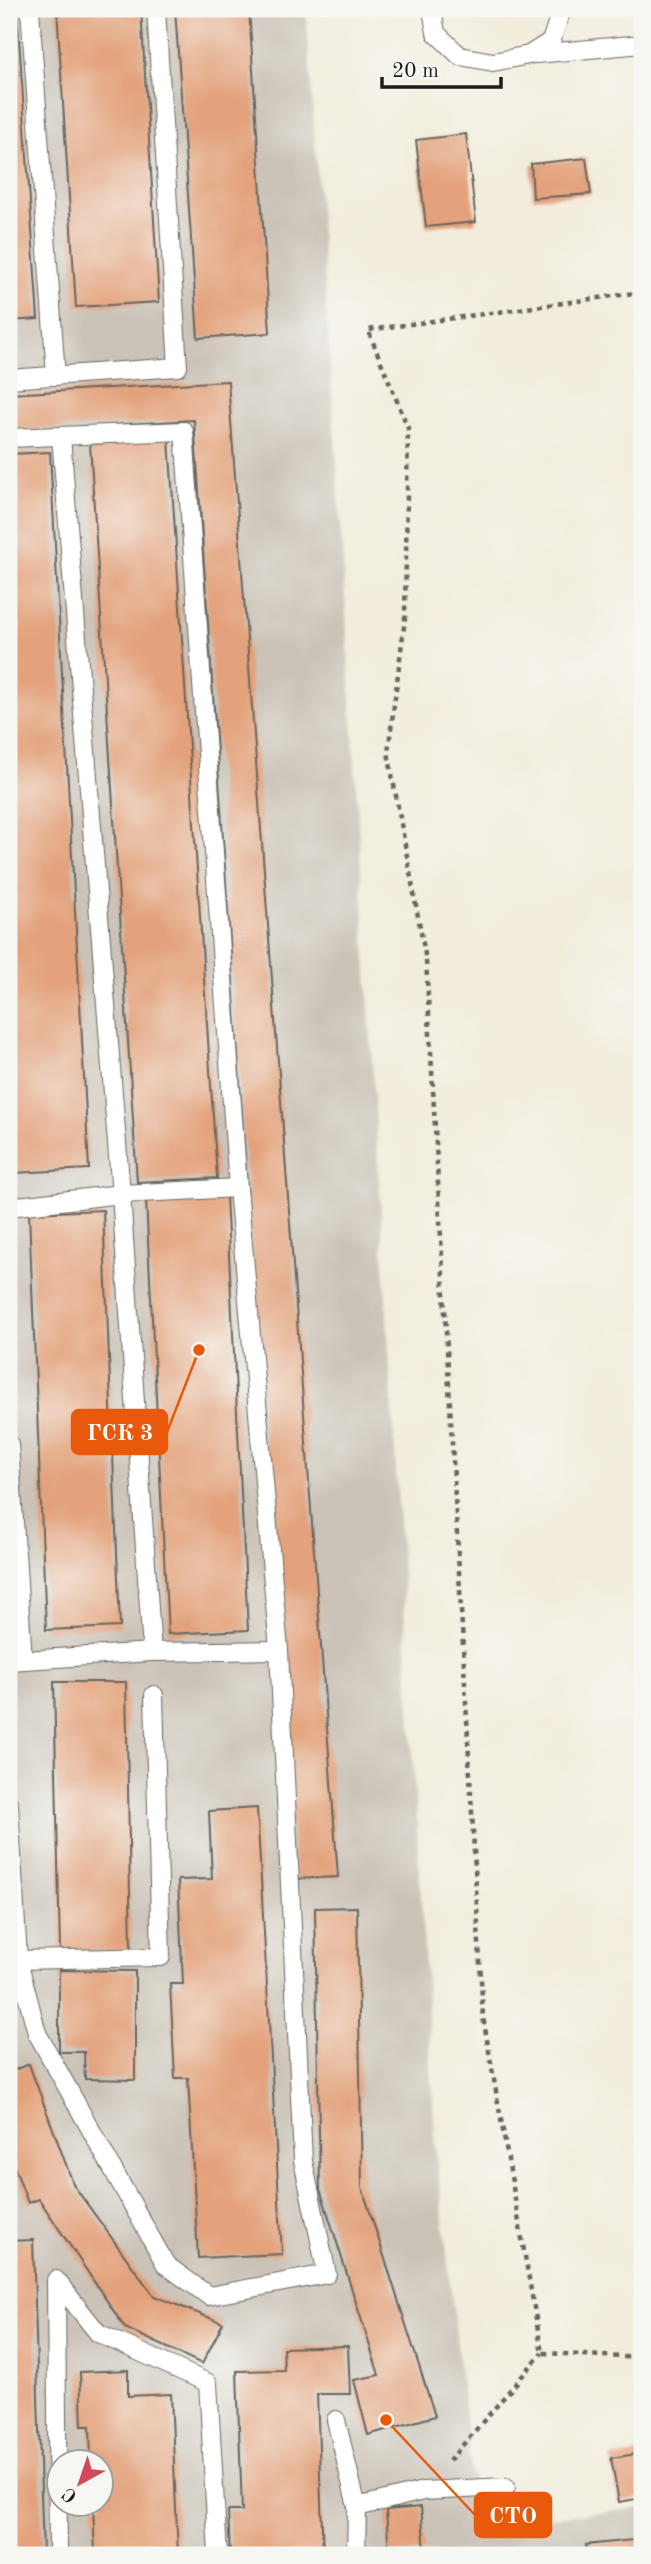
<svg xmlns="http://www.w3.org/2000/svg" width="651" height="2564" viewBox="0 0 651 2564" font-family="'Old Standard TT',serif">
  <rect width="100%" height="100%" fill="#f6f6f2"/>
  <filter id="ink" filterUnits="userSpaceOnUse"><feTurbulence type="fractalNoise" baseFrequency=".0143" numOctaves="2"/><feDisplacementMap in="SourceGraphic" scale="14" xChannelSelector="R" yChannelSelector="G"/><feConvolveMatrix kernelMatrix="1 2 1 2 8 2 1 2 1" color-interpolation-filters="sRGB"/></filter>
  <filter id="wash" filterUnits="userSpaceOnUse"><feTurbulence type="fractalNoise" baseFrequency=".00686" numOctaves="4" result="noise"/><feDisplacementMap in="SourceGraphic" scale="28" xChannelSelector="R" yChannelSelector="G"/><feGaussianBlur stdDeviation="1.57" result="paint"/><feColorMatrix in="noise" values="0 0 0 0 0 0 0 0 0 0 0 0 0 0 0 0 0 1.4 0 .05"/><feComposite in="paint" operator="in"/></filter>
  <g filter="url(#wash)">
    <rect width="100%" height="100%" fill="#f2ecdb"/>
    <path fill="#cbc3b8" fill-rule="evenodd" d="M9 9H306L342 547 436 2154 471 2472 487 2524 642 2508V2555H9ZM60 2462H102V2504H60Z"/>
    <g id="blocks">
      <g fill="#e3a27b">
        <path d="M9 9H17L38 319 9 321Z"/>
        <path d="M57 9H141L159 302 76 307Z"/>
        <path d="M175 9H249L270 333 198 338Z"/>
        <path d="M466 134 476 222 426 227 416 140Z"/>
        <path d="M586 158 591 194 533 198 531 164Z"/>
        <path d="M228 381 338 1877 295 1879 194 420 9 431V394Z"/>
        <path d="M169 439 217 1178 137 1182 90 444Z"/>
        <path d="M50 452 89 1169 14 1173 9 1084V454Z"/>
        <path d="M226 1196 248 1630 168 1634 146 1200Z"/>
        <path d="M103 1210 120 1627 46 1630 29 1213Z"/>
        <path d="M54 1682H126L131 1950 60 1951Z"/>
        <path d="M257 1808 282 2254 198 2258 188 2078H175L170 1984H183L178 1880 212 1879 209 1811Z"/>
        <path d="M357 1907 362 2187 435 2416 368 2435 354 2380 379 2375 320 2189 315 1908Z"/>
        <path d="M59 1970 135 1971V2080L85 2079 84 2052H59Z"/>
        <path d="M29 2064 74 2186 154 2296 223 2323 202 2364 125 2328 39 2199 28 2203 9 2153V2072Z"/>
        <path d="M33 2240 43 2555H9V2241Z"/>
        <path d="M348 2346 350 2394H317L323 2555H230L228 2511H242L237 2371 284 2370 283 2348Z"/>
        <path d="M128 2370V2396L171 2394 178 2555H95L93 2504H102V2462H91L90 2426H82L80 2372Z"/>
        <path d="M642 2453V2498L619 2502 611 2458Z"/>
        <path d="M421 2507 425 2551 389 2554 386 2510Z"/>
        <path d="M642 2539V2555H587L586 2545Z"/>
      </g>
    </g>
  </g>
  <g filter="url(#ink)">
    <use href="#blocks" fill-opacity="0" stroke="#67655f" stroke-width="2"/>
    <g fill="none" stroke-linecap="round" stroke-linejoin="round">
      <defs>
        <g id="lane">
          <path d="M30 9 56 376"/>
          <path d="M432 9 436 33 460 56 493 62 529 55 551 41 562 9"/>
          <path d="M536 54 642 44"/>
          <path d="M9 379 178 367 156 9"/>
          <path d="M61 436 121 1194 152 1652"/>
          <path d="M9 438 184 431 238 1188 279 1650 303 2161 327 2274 209 2296 166 2265 37 2033 18 1960 9 1804"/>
          <path d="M9 1207 121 1194 238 1188"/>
          <path d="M9 1444 23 1660"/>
          <path d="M9 1661 152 1652 279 1650"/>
          <path d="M18 1960 161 1957 154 1695"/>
          <path d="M336 2420 357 2507 356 2555"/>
          <path d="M357 2507 423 2491 506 2487"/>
          <path d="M58 2555 56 2280 98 2333 208 2383 218 2555"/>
        </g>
      </defs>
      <use href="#lane" stroke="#67655f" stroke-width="20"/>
      <g stroke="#67655f" stroke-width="4.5" stroke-dasharray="5 5" stroke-linecap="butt">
        <path d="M642 292 368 330 408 428 405 619 388 752 426 960 483 2017 542 2353 642 2358"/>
        <path d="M449 2461 542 2353"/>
      </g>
      <use href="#lane" stroke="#fff" stroke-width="18"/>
    </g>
  </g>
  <path fill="none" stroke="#e8590c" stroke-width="2.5" d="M199 1350L167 1432M386 2420L475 2515"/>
  <g fill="#e8590c" stroke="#f6f6f2" stroke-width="2.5">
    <circle cx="199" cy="1350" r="7"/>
    <circle cx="386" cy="2420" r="7"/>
  </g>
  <g fill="#e8590c" stroke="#e8590c" stroke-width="2.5">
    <rect x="72" y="1410" width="95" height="44" rx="7"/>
    <rect x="475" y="2493" width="76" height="44" rx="7"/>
  </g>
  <g font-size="23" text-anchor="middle" font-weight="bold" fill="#fff">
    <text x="120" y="1440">ГСК 3</text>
    <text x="513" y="2523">СТО</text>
  </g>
  <rect width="651" height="2564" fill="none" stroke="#f6f6f2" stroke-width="35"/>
  <g transform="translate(80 2483) rotate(220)"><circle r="33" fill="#f6f6f2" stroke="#9f9f9c" stroke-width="2"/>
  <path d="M0-5L12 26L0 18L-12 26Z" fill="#d1495b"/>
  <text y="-10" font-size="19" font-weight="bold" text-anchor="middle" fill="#1c1c1c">С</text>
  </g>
  <path d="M382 77v10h119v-10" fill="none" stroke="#1c1c1c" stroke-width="3.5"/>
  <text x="392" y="77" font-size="21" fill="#1c1c1c" stroke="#f6f6f2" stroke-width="5" paint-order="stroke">20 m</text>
</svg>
